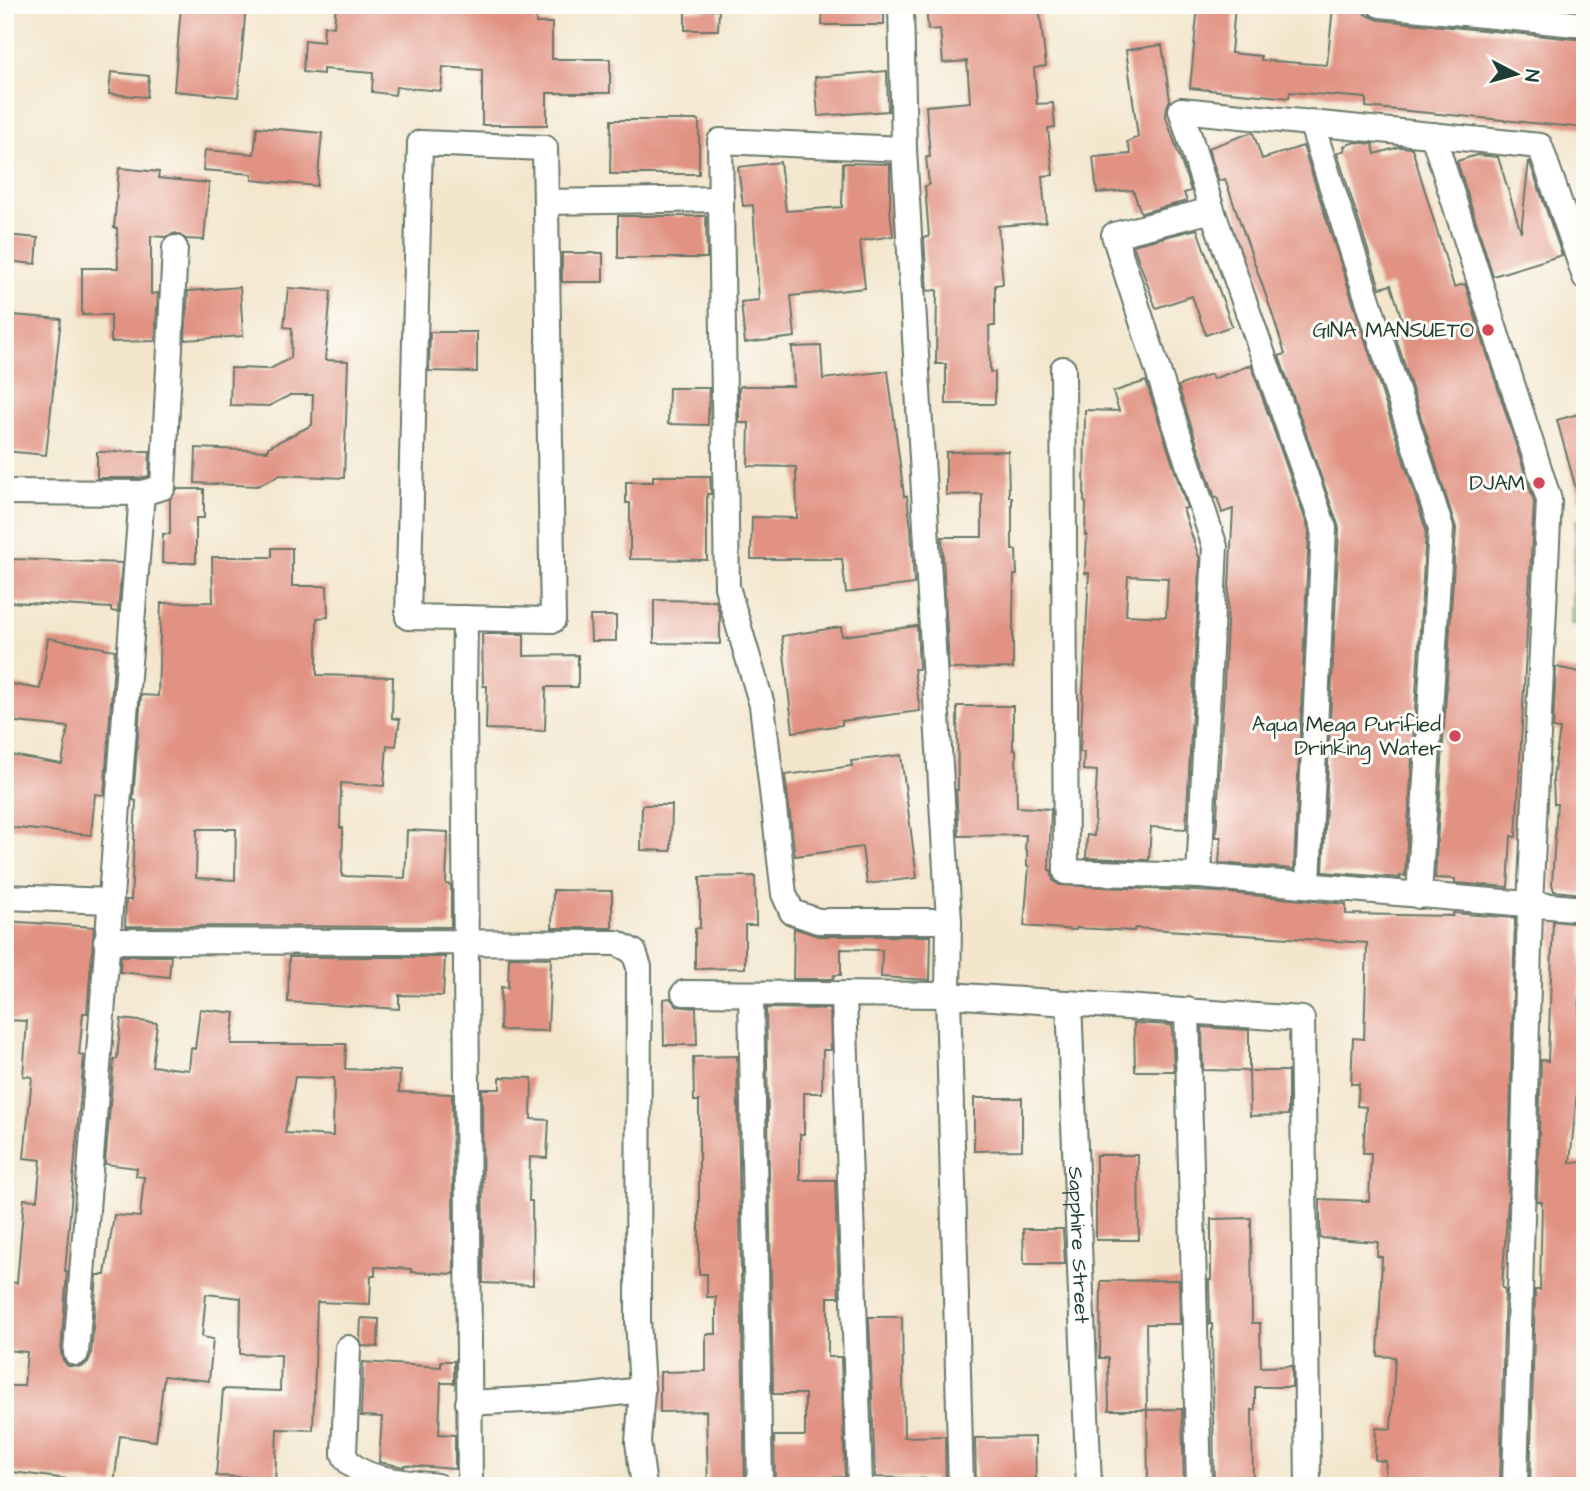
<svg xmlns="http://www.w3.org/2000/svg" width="1590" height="1491" viewBox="0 0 1590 1491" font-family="'Architects Daughter',sans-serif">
  <rect width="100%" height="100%" fill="#fdfcf7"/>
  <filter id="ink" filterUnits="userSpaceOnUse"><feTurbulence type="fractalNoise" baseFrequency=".0143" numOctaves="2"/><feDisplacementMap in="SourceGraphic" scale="14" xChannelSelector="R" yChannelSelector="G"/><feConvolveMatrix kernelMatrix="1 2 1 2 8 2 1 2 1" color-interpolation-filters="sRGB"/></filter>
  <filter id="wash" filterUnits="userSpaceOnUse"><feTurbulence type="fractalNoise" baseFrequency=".00686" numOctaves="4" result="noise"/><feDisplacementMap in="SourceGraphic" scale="28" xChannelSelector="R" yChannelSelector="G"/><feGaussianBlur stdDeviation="1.57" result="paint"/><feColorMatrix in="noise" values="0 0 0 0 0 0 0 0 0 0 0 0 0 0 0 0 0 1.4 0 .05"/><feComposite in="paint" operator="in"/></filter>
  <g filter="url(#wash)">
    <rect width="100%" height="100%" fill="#f3e6cd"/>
    <path fill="#8dc477" stroke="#568056" stroke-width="2" d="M1576 520 1585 521V625L1571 624Z"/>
    <g id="blocks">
      <g fill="#e19282" fill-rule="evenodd">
        <path d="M181 5H246L238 97 174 91Z"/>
        <path d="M336 5H537L536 23H552V59H610V93H547V125H482V70L443 67 441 91 396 87 395 95 372 92 373 73 323 69V74L303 72 305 40 323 42 324 26 334 27Z"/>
        <path d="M823 5H884V25H822Z"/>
        <path d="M926 5H1039L1046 66 1034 68 1037 104 1053 103 1055 127 1048 128 1053 175 1042 176 1046 222 998 226 1003 284 995 285V326H989L990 372H995V404H946V364H936L937 290 927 291 924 237H929L925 186 929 185 926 157H930L926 106 970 102 967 61 943 63 940 29 928 30Z"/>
        <path d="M1198 5H1235L1231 53 1261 56V60L1299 63 1327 65 1333 7 1365 10V14L1379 20 1585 40V128L1366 107V98L1290 92 1289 98 1190 88Z"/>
        <path d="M685 10H719L718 30H685Z"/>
        <path d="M1162 45 1170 100 1167 107 1166 117 1191 191 1184 193 1187 201 1141 213 1133 190 1097 193 1093 157 1131 154 1127 142 1138 137 1126 50Z"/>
        <path d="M887 71 888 111 818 116 815 77Z"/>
        <path d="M111 72 149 76 147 97 109 94Z"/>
        <path d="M611 120H699V174H610Z"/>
        <path d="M257 127 322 133 317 186 252 180V174L203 170 205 150 254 154Z"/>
        <path d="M1253 132 1262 159 1303 146 1426 530 1405 876H1400V878L1323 872 1339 528 1279 356 1285 354 1271 310 1225 179 1219 181 1208 148Z"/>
        <path d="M1355 142 1373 144 1375 154 1399 147 1412 148 1454 287 1465 284 1534 502 1516 837 1511 836 1508 887 1455 883V879L1435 878 1456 528 1394 332 1405 329 1391 285 1380 288 1337 153 1345 150 1344 146Z"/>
        <path d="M1477 155 1498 157 1521 232 1529 160 1562 255 1493 276 1457 161Z"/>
        <path d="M780 162 786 211 842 207 843 163 890 164V211L893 236 860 241 865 288 791 296 795 337 745 343 741 302 759 300 753 205 743 206 738 167Z"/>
        <path d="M119 168 159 172 158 178 209 183 204 240 186 239 176 233 165 237 151 236V294L158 293 155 341 111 342V315H82V268H118L117 228H114Z"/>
        <path d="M618 216H706L707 258H618Z"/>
        <path d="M1197 229 1232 326 1206 335 1192 296 1156 308 1133 245Z"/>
        <path d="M5 235 38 238 36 264 5 261Z"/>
        <rect x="562" y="253" width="41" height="29"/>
        <path d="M240 287 243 336 185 340 188 291Z"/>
        <path d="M288 288 331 291 325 360 348 361 344 478 280 475 257 486 195 483 196 448 268 451V447L312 425 313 395H290L269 406 230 405 231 368 270 369 291 358 292 328 284 327Z"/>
        <path d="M13 315 61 319 46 455 5 451V393Z"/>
        <path d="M430 332H477V372L429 371Z"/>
        <path d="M821 346 823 379 888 371 904 496H907L911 528 914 584 846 593 842 559H751L752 517 797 518 796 467 748 466 749 423H739V388L741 386H794L792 347Z"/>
        <path d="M1251 365 1309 530 1294 869 1219 863 1221 837H1216L1233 509 1222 513 1217 497 1215 498 1178 386 1211 374 1213 379Z"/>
        <path d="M1146 381 1187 508 1183 509 1200 560 1186 829 1151 827 1149 860 1086 858 1087 835 1094 836 1097 771 1083 770 1084 752H1080L1089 573H1085L1087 535H1085L1086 503 1084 502 1085 410 1119 411 1113 392ZM1128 576 1168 578 1166 617 1126 615Z"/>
        <path d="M669 388H709L708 425 668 424Z"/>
        <path d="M1585 412V500H1579L1557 420Z"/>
        <path d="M150 451 149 476 140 478H97V452Z"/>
        <path d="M1008 451 1009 497H1012V550H1016L1017 575H1014L1013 616V668L949 669 942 537H982V494L946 495V452Z"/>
        <path d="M653 476H710L711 494H707V560L630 559V503H626V482H653Z"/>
        <path d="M177 489H204V518H196V563H162L163 534H170V499Z"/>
        <path d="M272 548H292V586H327L328 617 317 618V675L393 677 392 718 400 719 396 746 387 745 384 786 341 783 340 828H343L342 876 405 878 407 830 448 832 446 884 451 885V927L125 926 126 900H131L136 801 133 800 141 695 158 696 161 603 213 602 212 557H272ZM197 829H236L235 880 196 878Z"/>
        <path d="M13 559 122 563 118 612 111 611V608L11 602Z"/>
        <path d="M654 600 716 601 720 616V644L654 643Z"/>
        <path d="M590 616H616V641H591Z"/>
        <path d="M917 626 919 669H914L920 711 842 721V725L793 732 782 636 841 627 842 636Z"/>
        <path d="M482 634H524V656L578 655V687H546L545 731 486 729 487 686H483Z"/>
        <path d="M48 638 115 650 104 795 95 794 91 835 5 827V754L62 764 68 727 5 721V683L40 689Z"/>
        <path d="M1556 667 1585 673 1583 894 1554 891 1552 884 1557 804H1554L1553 778 1560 729 1553 728Z"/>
        <path d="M957 706H1013V750H1016L1017 807 1051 809 1049 870H1051L1053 880 1059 885 1217 892 1346 904V914L1453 916V913L1515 918 1508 1200 1502 1288 1505 1289 1500 1486H1384L1386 1461 1375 1460 1376 1428 1391 1429 1395 1357 1378 1356 1382 1257 1377 1256 1378 1242 1320 1238V1199L1369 1201 1371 1153H1363L1366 1107 1357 1106 1359 1084H1351L1353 1038 1364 1039 1367 943 1135 928 1134 931 1076 928V930L1024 926 1029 866H1027V850H1025L1026 835 959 836 956 790H958Z"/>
        <path d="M901 755 917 878 867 884 862 847 795 856 785 775 852 766 851 761Z"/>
        <path d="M642 805H672L671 851 641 850Z"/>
        <path d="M755 876 756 925H745V968L695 969V929L700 928V877Z"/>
        <path d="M553 890 612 891V928H552Z"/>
        <path d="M5 921 94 927 87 1013H83L79 1055 84 1056 65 1271H67L61 1352 63 1360 68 1366 82 1367 88 1362 91 1355 97 1275H105L114 1215 140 1217 144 1177 136 1176 137 1168 105 1164 114 1059H117L121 1019 157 1023 152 1066 189 1070 191 1048 195 1049 200 1009 235 1013 231 1044H346L345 1069 400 1071 399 1092 452 1094 454 1274 411 1272V1269L375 1267V1276H371L370 1304 317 1302 313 1430 277 1429 275 1486H247V1477L216 1476 223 1389 280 1391 281 1355 240 1354 241 1298 206 1294 202 1337 213 1339 209 1381 164 1376 156 1441 120 1436 114 1485 5 1471V1386H24L27 1352 5 1350V1282L17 1283 24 1199 37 1200 41 1160 24 1158 32 1077 23 1076 27 1021 5 1020ZM295 1077 334 1078 333 1136 285 1133Z"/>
        <path d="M1553 921 1582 924 1577 1093 1570 1162 1585 1163V1486H1530L1535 1290H1540L1542 1202 1537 1201 1541 1060 1548 1061Z"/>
        <path d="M794 928 818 936H931L930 980 881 977 882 950 841 949V975H834L833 979H793Z"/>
        <path d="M121 956H171L169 977 120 972Z"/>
        <path d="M289 957H445L443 996 399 995V1009L288 1002Z"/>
        <path d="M509 957 551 958 548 1031 500 1030 501 987 508 988Z"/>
        <path d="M670 998 677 1006 696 1008 697 1045H664L663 999Z"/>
        <path d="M766 1008 830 1009 831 1050H823L822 1093H804V1134H800V1180H835L839 1297H828V1357H841L845 1477 830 1478V1486H775L774 1436H805V1394H773Z"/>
        <path d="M1134 1023 1172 1025 1174 1071H1135Z"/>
        <path d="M1202 1027 1249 1030V1071L1203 1070Z"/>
        <path d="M737 1056 745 1486H708L706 1411 660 1412V1372L706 1371V1334H716V1297H707V1274H699V1101H694L693 1057Z"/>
        <path d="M1249 1071H1288V1115L1250 1116Z"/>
        <path d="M500 1077 532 1078 531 1119 549 1120 547 1158 530 1157 529 1201H532L533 1285 483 1283 482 1089H500Z"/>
        <path d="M974 1098H1022V1150L974 1151Z"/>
        <path d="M1096 1155H1138L1139 1240H1096Z"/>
        <path d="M1251 1218 1252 1323H1260L1261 1367 1292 1366V1387H1255V1410H1252L1253 1486H1214L1212 1324H1210L1209 1280H1211V1219Z"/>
        <path d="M1023 1229H1063L1065 1264H1024Z"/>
        <path d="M1179 1280 1180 1324H1146L1147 1410H1109L1108 1358H1100L1101 1281Z"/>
        <path d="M869 1317H902L904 1437 945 1436 946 1486H933V1479L875 1477Z"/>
        <path d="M361 1318 379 1319 378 1347 362 1346 360 1340Z"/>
        <path d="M441 1361H454V1383H441V1381L439 1434 455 1435V1469L404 1465V1467L379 1462 382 1417 361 1416 363 1362 441 1367Z"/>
        <path d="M1182 1409 1184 1486H1148L1147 1410Z"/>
        <path d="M1035 1437 1036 1485 976 1486 975 1438Z"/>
      </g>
    </g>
  </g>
  <g filter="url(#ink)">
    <use href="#blocks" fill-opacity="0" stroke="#69786a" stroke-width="2"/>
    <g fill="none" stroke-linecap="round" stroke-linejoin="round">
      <defs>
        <g id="street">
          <path d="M901 5 904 149 949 921 948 995 961 1486"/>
          <path d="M1380 5 1585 25"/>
          <path d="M1311 122 1441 528 1419 896"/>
          <path d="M1433 135 1549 500 1530 906 1515 1486"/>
          <path d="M420 143 545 148 553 620 408 617Z"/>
          <path d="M904 149 720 141 727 587 762 705 784 894 792 912 818 921H949"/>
          <path d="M546 202 721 199"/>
          <path d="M1063 369 1066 872 1199 876 1585 909"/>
          <path d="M5 492 142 493"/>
          <path d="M465 618 464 699 470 1486"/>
          <path d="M1199 876 1215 547 1114 235 1212 210"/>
          <path d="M1308 884 1324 528 1212 210 1181 110 1540 146 1585 277"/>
          <path d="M5 897 110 901"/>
          <path d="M106 941 617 943 634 952 639 967 638 1320 642 1390 638 1442 644 1486"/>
          <path d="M684 993 948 995 1302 1019 1308 1486"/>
          <path d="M751 995 760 1486"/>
          <path d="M844 996 860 1486"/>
          <path id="s1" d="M1069 1003 1089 1486"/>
          <path d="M1187 1010 1199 1486"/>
          <path d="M348 1348 344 1454C355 1482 410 1482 437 1486"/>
          <path d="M76 1353 142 493 163 487 175 248"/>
          <path d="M468 1403 581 1397 642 1390"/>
        </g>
      </defs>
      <use href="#street" stroke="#69786a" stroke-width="28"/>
      <use href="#street" stroke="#fff" stroke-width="24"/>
    </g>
  </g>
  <g fill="#d1495b" stroke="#fdfcf7" stroke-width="2.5">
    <circle cx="1488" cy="330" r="7"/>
    <circle cx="1539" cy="483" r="7"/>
    <circle cx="1455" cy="736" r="7"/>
  </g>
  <g text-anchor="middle" stroke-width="6" stroke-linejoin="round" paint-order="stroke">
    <g font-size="21" fill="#1f3d34" stroke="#fdfcf7" text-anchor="end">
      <text x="1474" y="337">GINA MANSUETO</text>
      <text x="1525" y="490">DJAM</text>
      <text x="1441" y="731">Aqua Mega Purified<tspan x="1441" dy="24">Drinking Water</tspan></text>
    </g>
    <g font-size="21" fill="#1f3d34" stroke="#fdfcf7">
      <text dy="7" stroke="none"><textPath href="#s1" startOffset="242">Sapphire Street</textPath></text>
    </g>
  </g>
  <rect width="1590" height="1491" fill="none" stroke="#fdfcf7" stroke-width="28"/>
  <g transform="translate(1516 74) rotate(96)" stroke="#fdfcf7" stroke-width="5" paint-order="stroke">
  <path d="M0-5L12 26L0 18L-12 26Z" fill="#1f3d34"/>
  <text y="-10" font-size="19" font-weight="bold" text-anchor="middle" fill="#1f3d34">N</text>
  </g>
</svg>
